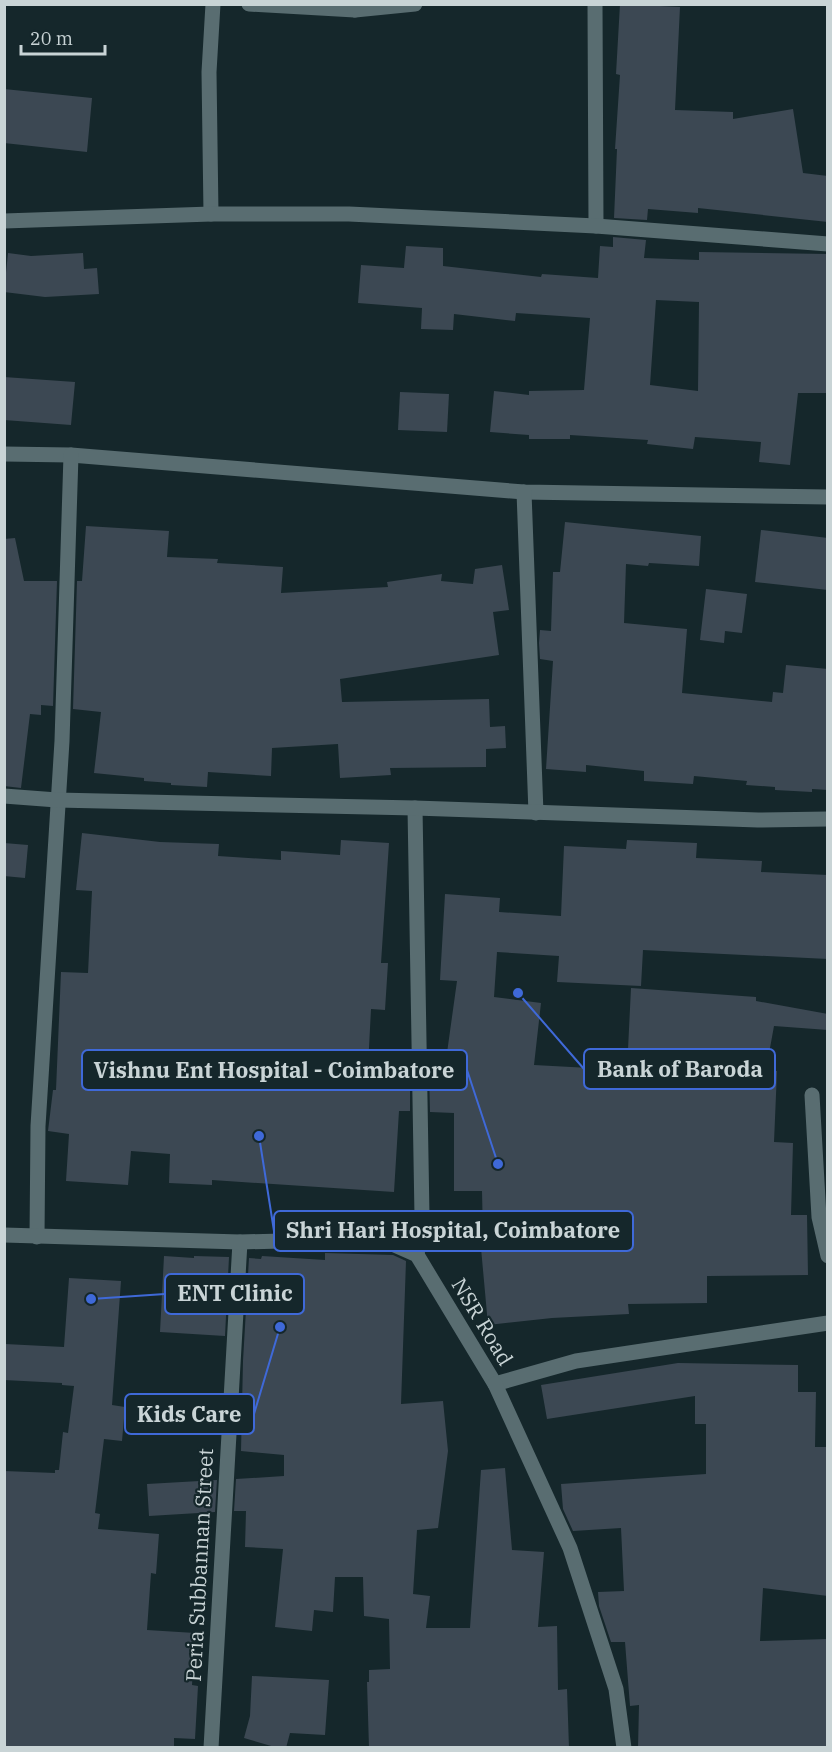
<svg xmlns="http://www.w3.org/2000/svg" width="832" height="1752" viewBox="0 0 832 1752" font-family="'IBM Plex Serif',serif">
  <rect width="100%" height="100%" fill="#15272b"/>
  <g fill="#3c4853" fill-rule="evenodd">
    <path d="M620 4 680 7 675 110 733 112V119L793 109 803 173 828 176V222L698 208V213L648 209 647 220 614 218 617 149H615L620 75 616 74Z"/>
    <path d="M4 89 92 98 87 152 4 143Z"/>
    <path d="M613 237 646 240 644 258 699 260V252L828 254V393H798L790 465 759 462 761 442 695 437 693 449 647 444 648 440 570 435V439H529V435L490 432 494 391 529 395V391L584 390 590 318 516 313 515 321 454 314 453 330 421 329 422 308 358 303 361 265 404 268 406 246 443 248V266L541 277 542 274 598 278 600 246 613 247ZM656 300 699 302 698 391 650 385Z"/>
    <path d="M8 253 31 256 83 253 84 269 97 268 99 294 45 297 4 292Z"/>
    <path d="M4 377 75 382 71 425 4 420Z"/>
    <path d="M400 392 449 394 447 432 398 430Z"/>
    <path d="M565 522 701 536 699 566 649 563 648 566 626 564 624 623 687 629 682 693 772 702 773 692 783 693 786 665 828 669V790L812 789V792L775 790V787L746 785 747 781 694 776 693 784 644 781V771L586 765V772L546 769 553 661 540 659 539 643 540 630 551 631 553 572H560Z"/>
    <path d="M86 526 169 531 167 557 218 559 217 563 283 567 281 593 388 587 387 582 442 574 441 581 473 584 475 569 502 565 509 610 493 612 499 655 340 679 342 702 489 699 490 727 505 726 506 748 486 749V767L390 768 391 775 340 778 338 744 272 748 271 776 208 772 207 787 171 785V783L144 781V778L94 773 101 712 73 709 77 581H82Z"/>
    <path d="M761 530 828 538V590L755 582Z"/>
    <path d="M15 538 24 581H57L53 706 41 705V715L30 714 21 788 4 786V539Z"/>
    <path d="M706 589 747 594 742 633 725 631 724 643 700 640Z"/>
    <path d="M82 833 160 842 219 844 218 856 281 860V851L340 855 341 840 389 843 381 963H388L385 1010 371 1009 368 1067 410 1069V1111H399L394 1192 212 1180V1185L169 1183 170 1154 131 1151 128 1185 66 1181 69 1134 48 1131 53 1090H56L61 972 88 973 92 891 76 890Z"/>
    <path d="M627 840 697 843 696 858 762 861 761 872 828 875V959L643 950 641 986 557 982 559 956 497 952 494 997 541 1003 534 1065 627 1070 631 988 756 997V1001L828 1014V1030L774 1026 766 1070 777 1071 774 1142 793 1143 791 1215H807L808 1275 707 1276V1303L628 1304 629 1314 552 1318 488 1325 480 1237H483L482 1191H454V1113L430 1112 429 1070H434L435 1060H446L457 981 440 980 445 894 500 898 499 912 561 916 564 846 626 849Z"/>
    <path d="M4 843 28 845 25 878 4 876Z"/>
    <path d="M325 1253 393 1255 406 1261 401 1404 443 1401 448 1451 438 1528 417 1530 413 1594 430 1596 426 1628H470L481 1470 505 1468 512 1550 544 1552 538 1627 557 1626 558 1690 567 1689 569 1748H369L367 1682H369V1670L390 1669 389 1619 364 1616 363 1577H335L333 1612 314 1610 312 1631 275 1627 283 1549 245 1547 246 1511H234L236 1479 284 1476V1455L241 1451 243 1361 249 1258 261 1259 262 1256 325 1260Z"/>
    <path d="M164 1256 194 1258V1256L229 1257 225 1336 160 1332Z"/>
    <path d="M69 1278 121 1281 112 1405 125 1407 122 1441 104 1439 95 1513 100 1514 98 1529 159 1534 156 1574 151 1573 147 1630 195 1633 192 1685 198 1686 195 1739 174 1738V1748H4V1471L55 1473V1470H59L63 1432 68 1433 74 1386 62 1385V1383L4 1380 5 1344 64 1347Z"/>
    <path d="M678 1363 798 1365V1392H816L815 1447H828V1596L763 1588 760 1641 828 1639V1748H638L639 1705 630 1706 625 1642H611L599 1606 598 1592 624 1591 621 1528 573 1531 563 1509 561 1484 706 1474V1424H695V1396L547 1419 541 1385Z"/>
    <path d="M217 1480 215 1512 149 1516 147 1484Z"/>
    <path d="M252 1676 329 1680 325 1735 290 1733 286 1748H278L244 1738 250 1716Z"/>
  </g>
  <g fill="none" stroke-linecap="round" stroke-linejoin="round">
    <g stroke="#596d71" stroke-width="15">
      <path d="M249 4 355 10"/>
      <path d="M356 4 355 10 415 4"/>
      <path d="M595 4 596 226"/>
      <path d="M211 214 209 72 213 4"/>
      <path d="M4 221 211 214H349L596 226 828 244"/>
      <path d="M4 454 71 455 524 492 828 497"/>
      <path d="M524 492 536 813"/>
      <path d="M415 808 422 1216 417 1255"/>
      <path d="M812 1095 819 1217 828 1256"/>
      <path d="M37 1237 38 1126 62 741 71 455"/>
      <path d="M211 1748 240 1242"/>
    </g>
    <g stroke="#596d71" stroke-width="15">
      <path d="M4 796 57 800 415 808 758 820 828 819"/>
      <path d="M4 1235 240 1242 359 1239 392 1244 417 1255 495 1384 576 1361 828 1323"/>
      <path d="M495 1384 570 1548 616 1689 624 1748"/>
    </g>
  </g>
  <g text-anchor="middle" stroke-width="4.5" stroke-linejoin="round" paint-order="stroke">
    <g font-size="21" fill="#c9d4d6" stroke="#15272b">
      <text transform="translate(482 1322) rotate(59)" y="7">NSR Road</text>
      <text transform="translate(200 1565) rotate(-87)" y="7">Peria Subbannan Street</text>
    </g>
  </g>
  <path fill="none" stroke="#3f69d8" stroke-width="2" d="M518 993L584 1069M498 1164L467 1070M259 1136L274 1231M91 1299L165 1294M280 1327L254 1414"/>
  <g fill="#3f69d8" stroke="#15272b" stroke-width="2">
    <circle cx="518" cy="993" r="6"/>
    <circle cx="498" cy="1164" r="6"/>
    <circle cx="259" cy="1136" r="6"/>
    <circle cx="91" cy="1299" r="6"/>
    <circle cx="280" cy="1327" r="6"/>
  </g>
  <g fill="#15272b" stroke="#3f69d8" stroke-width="2">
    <rect x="584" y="1049" width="191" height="40" rx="6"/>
    <rect x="82" y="1050" width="385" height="40" rx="6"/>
    <rect x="274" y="1211" width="359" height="40" rx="6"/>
    <rect x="165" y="1274" width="139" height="40" rx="6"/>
    <rect x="125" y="1394" width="129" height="40" rx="6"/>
  </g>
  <g font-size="22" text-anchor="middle" font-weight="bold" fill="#c9d4d6">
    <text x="680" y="1077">Bank of Baroda</text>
    <text x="274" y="1078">Vishnu Ent Hospital - Coimbatore</text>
    <text x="453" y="1238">Shri Hari Hospital, Coimbatore</text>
    <text x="235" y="1301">ENT Clinic</text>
    <text x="189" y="1422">Kids Care</text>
  </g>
  <rect width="832" height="1752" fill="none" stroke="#c9d4d6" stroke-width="12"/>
  <path d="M21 45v9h84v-9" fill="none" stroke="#c9d4d6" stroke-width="3"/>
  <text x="30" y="45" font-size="18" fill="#c9d4d6" stroke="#15272b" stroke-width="4.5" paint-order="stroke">20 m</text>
</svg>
